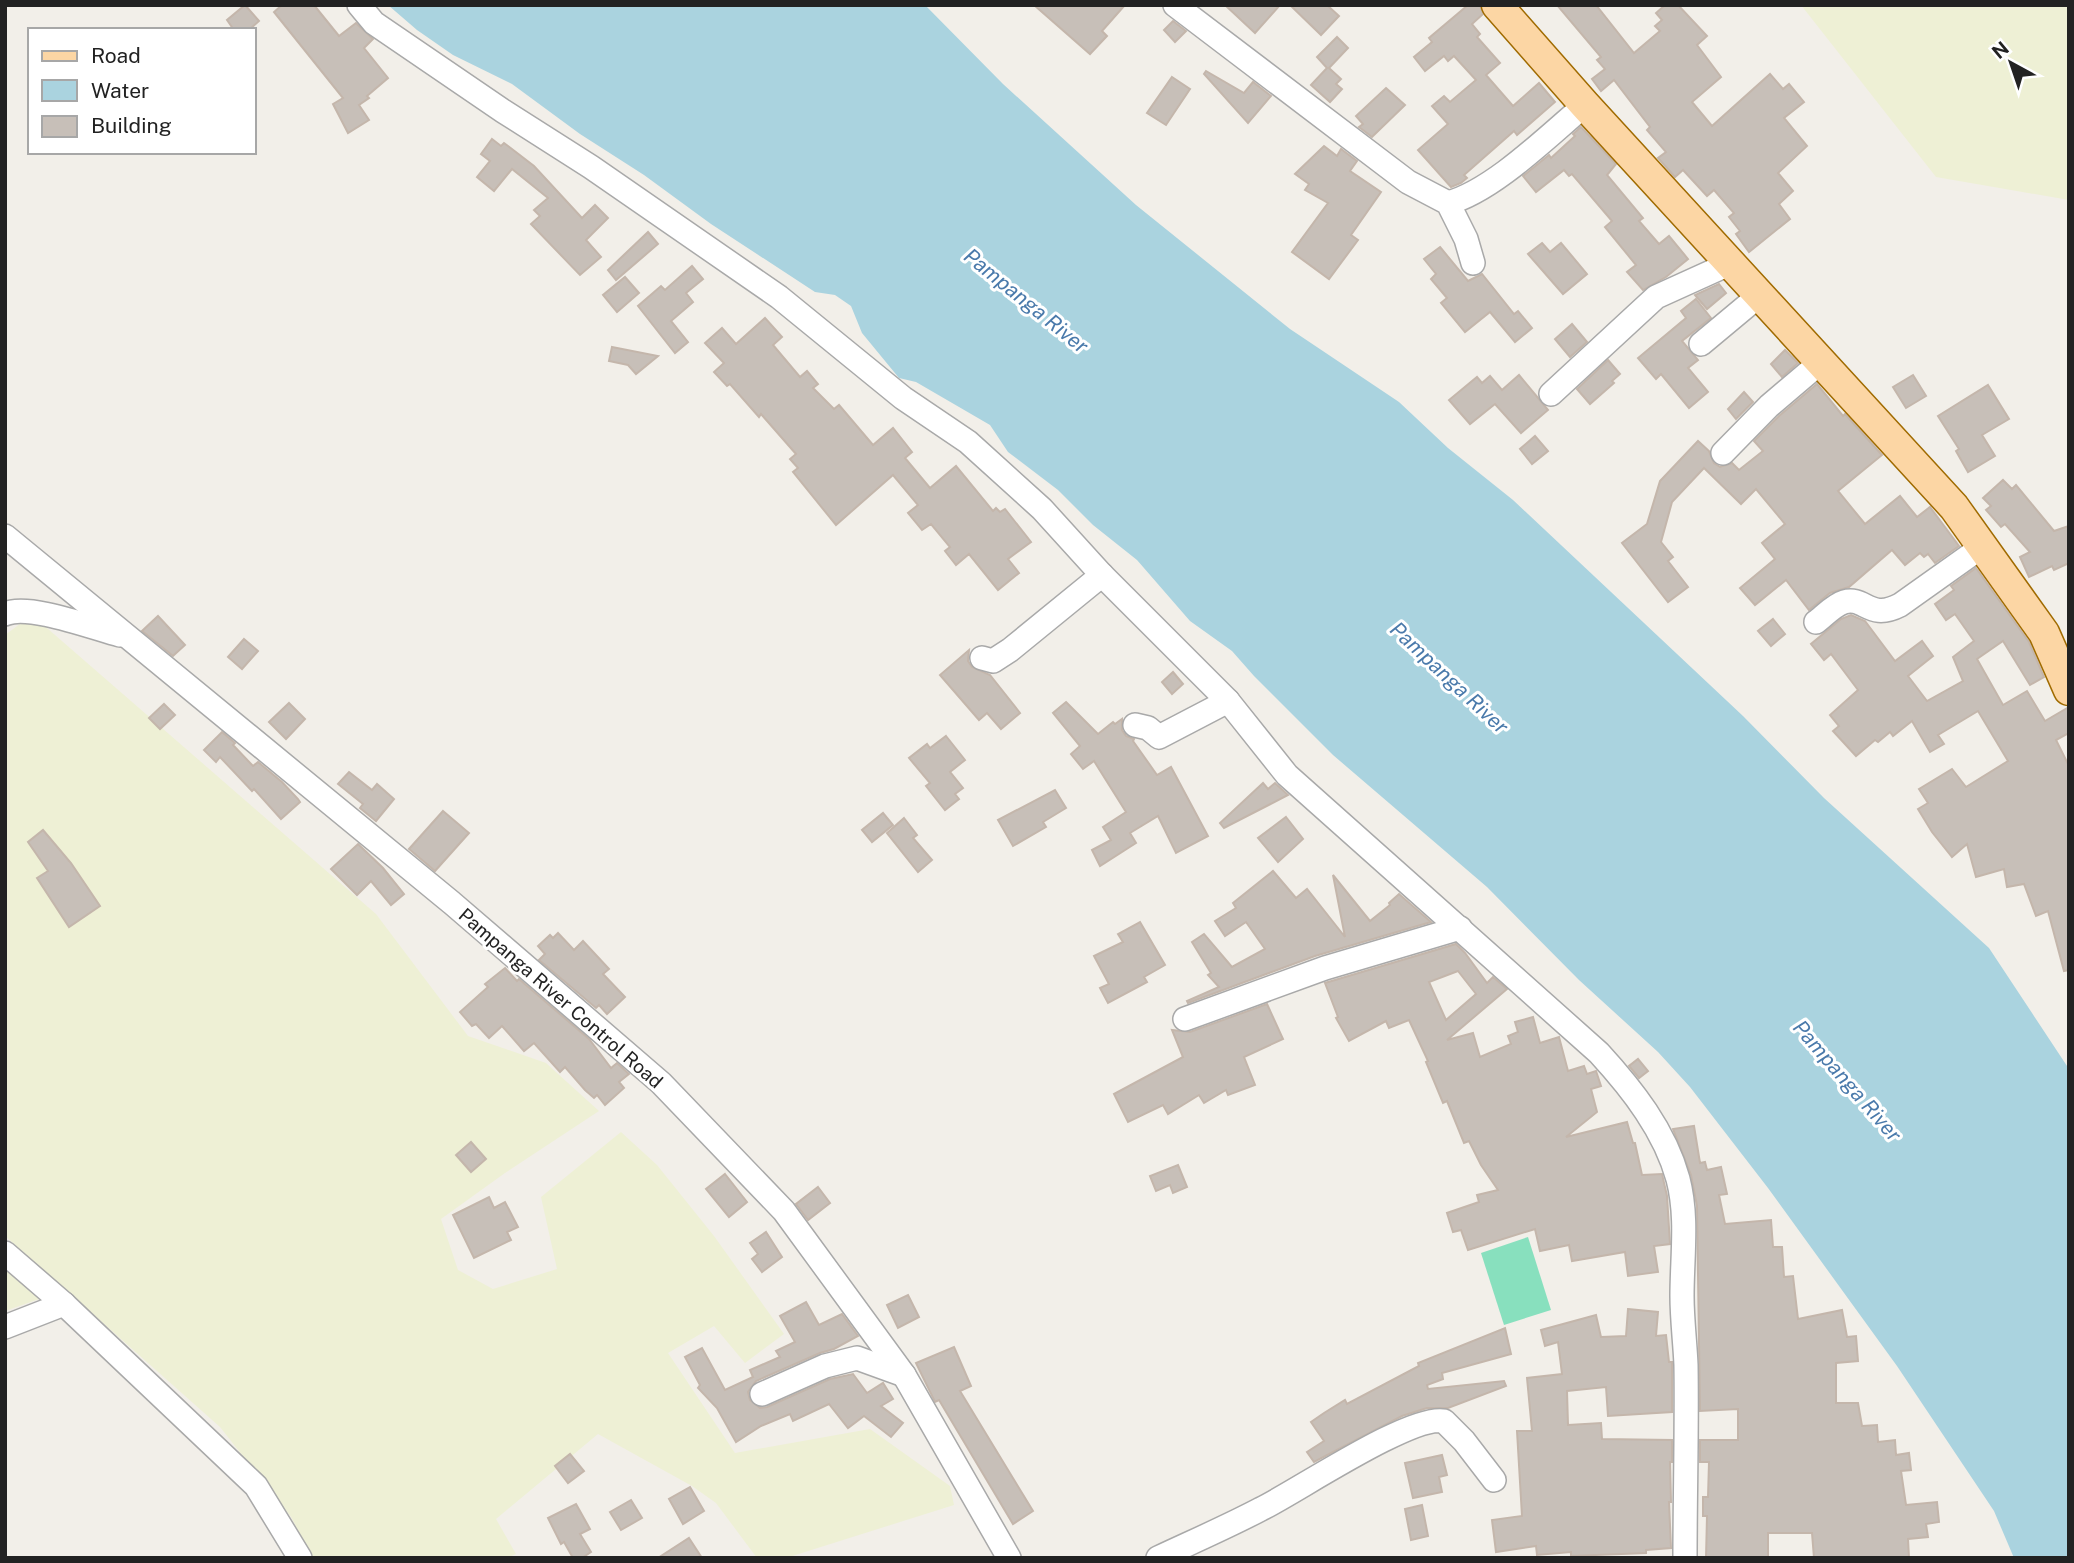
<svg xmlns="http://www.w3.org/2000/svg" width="2074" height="1563" viewBox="0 0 2074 1563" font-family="'Public Sans',sans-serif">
  <rect width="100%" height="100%" fill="#f2efe9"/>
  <g fill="#eef0d5">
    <path d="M1801 5H2069V200L1936 177Z"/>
    <path d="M32 615 376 914 468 1036 546 1063 599 1111 505 1173 441 1219 458 1270 493 1289 557 1269 541 1197 621 1132 657 1165 714 1236 784 1334 745 1363 714 1326 668 1353 735 1453 870 1429 950 1486 954 1505 786 1558H757L716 1503 692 1486 598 1434 496 1519 516 1554 507 1558H313L291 1517 220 1427 5 1236V635Z"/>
    <path d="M5 1264 45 1297 5 1311Z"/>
  </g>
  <path fill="#88e0be" d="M1528 1237 1551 1310 1504 1325 1481 1253Z"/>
  <path fill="#aad3df" d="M388 5H925L1003 84 1136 205 1290 329 1399 402 1448 448 1513 500 1743 716 1824 798 1989 948 2069 1069V1558H2014L1994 1511 1897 1366 1768 1188 1690 1087 1658 1052 1579 980 1487 887 1333 755 1254 676 1232 651 1190 621 1137 560 1093 525 1058 490 1008 452 990 425 916 382 899 378 862 333 851 306 835 295 815 292 711 224 644 175 580 134 512 84 453 55 417 30Z"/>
  <g fill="#c7bfb8" stroke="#c4b6ab" stroke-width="2" fill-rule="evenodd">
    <path d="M245 5 259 21 249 30H234L227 20Z"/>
    <path d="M282 5H314L339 36 356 23 373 39 364 48 388 78 367 96 369 98 359 105 369 120 348 133 333 104 343 98 274 12Z"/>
    <path d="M1034 5H1125L1102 31 1107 36 1090 54Z"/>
    <path d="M1225 5H1280L1255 33Z"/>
    <path d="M1290 5H1327L1339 16 1321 35Z"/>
    <path d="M1468 5H1480L1483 14 1472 24 1480 34 1477 37 1500 63 1486 75 1513 106 1539 83 1555 102 1517 135 1514 131 1464 175 1467 178 1461 183 1451 187 1418 150 1448 124 1432 106 1444 96 1450 102 1476 80 1454 56 1448 61 1444 56 1425 71 1414 57 1432 42 1429 38Z"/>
    <path d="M1557 5H1596L1634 53 1660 31 1655 26 1662 20 1656 13 1665 5H1678L1707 36 1697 45 1721 77 1692 102 1712 126 1770 74 1783 89 1789 84 1804 102 1784 118 1807 146 1778 173 1793 191 1779 204 1790 219 1749 252 1736 234 1740 231 1729 217 1734 213 1714 190 1707 196 1683 170 1675 177 1658 158 1666 152 1647 130 1650 127 1614 80 1601 91 1592 79 1605 69 1597 60 1601 57Z"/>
    <path d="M1173 21 1186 31 1175 42 1164 30Z"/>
    <path d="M1337 37 1348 48 1329 68 1341 79 1336 84 1342 89 1330 102 1311 85 1327 68 1317 57Z"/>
    <path d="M1206 71 1244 93 1253 82 1271 96 1248 123 1204 74Z"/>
    <path d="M1172 77 1190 89 1166 125 1147 113Z"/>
    <path d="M1386 88 1405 105 1372 137 1359 127 1363 124 1356 116Z"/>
    <path d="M1581 127 1616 164 1607 175 1643 218 1639 221 1659 244 1669 236 1688 259 1666 277 1643 290 1627 272 1636 265 1605 227 1612 221 1572 174 1569 176 1564 170 1536 192 1523 176 1549 155 1551 158 1575 136 1573 134Z"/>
    <path d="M492 139 501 146 504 143 534 166 582 218 595 205 608 218 586 240 601 257 580 275 531 224 540 216 534 210 548 198 512 169 494 191 477 177 490 161 481 154Z"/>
    <path d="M1324 146 1337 156 1341 149 1357 161 1350 171 1381 192 1351 235 1358 240 1329 279 1292 252 1328 203 1305 190 1309 184 1295 174Z"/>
    <path d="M648 232 658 244 616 280 608 270Z"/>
    <path d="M1542 243 1550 252 1561 243 1587 274 1563 294 1528 254Z"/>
    <path d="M1440 247 1468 281 1482 274 1514 314 1518 311 1532 328 1515 342 1490 312 1465 332 1441 303 1447 298 1431 279 1436 274 1424 259Z"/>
    <path d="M692 266 703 279 686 293 693 302 671 321 688 342 675 353 638 306 661 286 665 290Z"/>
    <path d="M625 277 639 293 617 312 603 295Z"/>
    <path d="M1719 284 1726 293 1707 309 1695 295Z"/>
    <path d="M1696 299 1711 318 1682 341 1698 360 1688 368 1708 392 1689 408 1661 374 1656 379 1638 358 1686 318 1681 311Z"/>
    <path d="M765 318 782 337 773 345 800 377 807 371 818 384 813 388 834 409 839 405 873 445 893 428 912 452 905 458 930 488 956 466 993 511 996 508 1000 512 1005 509 1031 542 1008 559 1019 573 998 590 969 554 956 565 945 551 950 547 931 524 922 530 908 513 918 505 893 475 836 525 793 472 798 468 790 459 796 454 761 414 759 417 730 384 727 386 714 372 724 363 705 343 722 328 736 344Z"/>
    <path d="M1572 324 1587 342 1570 357 1555 339Z"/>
    <path d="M612 347 658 356 636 374 628 365 609 361Z"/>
    <path d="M1785 350 1798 363 1782 377 1771 364Z"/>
    <path d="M1608 360 1620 374 1612 381 1614 383 1590 404 1577 389Z"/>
    <path d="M1519 375 1548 410 1521 433 1495 404 1470 424 1449 400 1477 377 1482 383 1490 376 1502 390Z"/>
    <path d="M1913 375 1926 396 1906 408 1893 387Z"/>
    <path d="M1817 384 1843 416 1845 414 1882 455 1838 491 1865 524 1900 496 1917 517 1930 507 1959 546 1935 563 1928 554 1924 557 1920 553 1905 565 1892 550 1849 587 1830 593 1809 610 1786 580 1755 605 1740 588 1775 559 1762 543 1785 524 1756 489 1741 504 1704 468 1672 502 1661 542 1673 557 1668 561 1688 587 1668 602 1622 543 1647 524 1660 481 1698 441 1709 451 1714 463 1720 467 1732 463 1739 470 1763 451 1754 441 1779 416Z"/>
    <path d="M1988 385 2009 419 1982 435 1995 456 1968 472 1956 451 1959 449 1938 416Z"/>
    <path d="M1744 392 1753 402 1736 419 1728 409Z"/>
    <path d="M1535 436 1548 451 1532 464 1520 449Z"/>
    <path d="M2003 480 2012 489 2016 485 2054 531 2069 526V563L2054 570 2052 566 2029 577 2020 557 2030 552 2005 524 2001 527 1986 510 1991 506 1983 498Z"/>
    <path d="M1976 568 2029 642 2044 677 2030 685 2003 641 1977 659 2003 705 2027 691 2045 721 2069 707V733L2056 740 2069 766V970L2064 971 2048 911 2036 916 2024 884 2007 887 2004 869 1976 877 1967 844 1952 857 1932 832 1918 809 1928 803 1919 789 1952 769 1966 787 2008 761 1978 711 1938 735 1944 744 1930 752 1912 721 1893 736 1890 732 1878 742 1875 740 1856 756 1833 731 1839 726 1830 715 1858 690 1831 654 1824 660 1811 644 1841 619 1851 615 1865 621 1895 661 1922 641 1933 656 1908 676 1927 701 1963 681 1953 657 1974 641 1955 614 1946 620 1935 604 1954 590 1951 586Z"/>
    <path d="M158 616 185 645 173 656 142 631Z"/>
    <path d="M1773 619 1785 634 1771 646 1758 631Z"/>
    <path d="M244 639 258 651 242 669 228 657Z"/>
    <path d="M969 650 968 661 972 667 990 675 1020 713 1001 729 987 713 979 720 940 675Z"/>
    <path d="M1173 672 1183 684 1172 694 1162 682Z"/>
    <path d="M1066 702 1098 734 1113 722 1115 724 1122 719V730L1126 736 1134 739 1133 741 1157 775 1171 767 1208 836 1176 853 1158 816 1130 833 1136 843 1100 866 1092 850 1111 840 1103 827 1126 812 1094 761 1083 769 1071 754 1080 746 1053 713Z"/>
    <path d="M289 703 305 719 286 739 269 722Z"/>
    <path d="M164 704 175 715 160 729 149 718Z"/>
    <path d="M222 732 235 743 233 745 253 766 258 762 282 782 298 799 300 802 281 819 254 789 252 791 220 757 216 762 204 750Z"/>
    <path d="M946 736 965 760 950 772 963 788 955 794 959 799 945 810 926 786 930 783 909 758 927 744 930 748Z"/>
    <path d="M349 772 372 790 377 784 394 799 376 821 360 808 363 804 338 784Z"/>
    <path d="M1263 783 1268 789 1275 783 1288 795 1224 828 1220 823Z"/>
    <path d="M1055 790 1066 808 1043 822 1046 827 1013 846 998 820Z"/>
    <path d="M443 811 469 833 435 871 409 849Z"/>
    <path d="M883 813 893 825 872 842 862 830Z"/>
    <path d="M1286 817 1303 839 1278 862 1258 838Z"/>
    <path d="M904 818 917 835 913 838 932 860 918 872 887 833Z"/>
    <path d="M43 830 71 863 100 906 69 927 37 878 48 871 28 842Z"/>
    <path d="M358 844 383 868 404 894 391 905 371 881 357 895 331 869Z"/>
    <path d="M1273 871 1296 898 1307 889 1345 937 1333 875 1370 921 1390 905 1389 903 1399 894 1431 922 1315 956 1188 1003 1187 1001 1219 987 1208 975 1211 973 1192 942 1204 934 1232 967 1265 949 1246 922 1225 936 1215 921 1236 908 1233 903Z"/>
    <path d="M1140 922 1165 965 1144 977 1147 982 1108 1003 1100 988 1109 984 1094 956 1123 942 1118 934Z"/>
    <path d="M558 933 574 950 583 941 609 969 603 974 625 997 607 1014 599 1005 596 1008 539 960 545 954 538 946 550 935 553 938Z"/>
    <path d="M1456 944 1465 953 1487 983 1493 977 1507 989 1447 1040 1473 1033 1480 1057 1511 1044 1508 1036 1518 1032 1515 1022 1533 1017 1540 1043 1559 1037 1568 1071 1584 1066 1587 1074 1596 1071 1601 1086 1591 1089 1597 1112 1566 1137 1627 1122 1633 1143H1635L1642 1175 1662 1174 1667 1196 1670 1244 1654 1246 1658 1272 1628 1276 1625 1252 1572 1261 1569 1245 1540 1251 1535 1229 1468 1250 1461 1230 1453 1232 1447 1213 1479 1202 1477 1195 1498 1190 1481 1165 1469 1141 1464 1143 1447 1101 1443 1103 1426 1062 1428 1061 1409 1020 1389 1028 1386 1021 1349 1041 1336 1018 1338 1017 1325 983ZM1458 971 1476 994 1446 1020 1429 982Z"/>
    <path d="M505 968 517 981 519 979 589 1039 611 1068 617 1063 629 1074 619 1082 624 1088 605 1105 597 1095 594 1098 585 1090 565 1067 560 1072 534 1043 524 1051 502 1026 489 1038 476 1024 472 1026 460 1012 488 987 485 984Z"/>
    <path d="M1267 1004 1283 1039 1244 1057 1255 1085 1228 1095 1226 1090 1204 1103 1199 1095 1168 1114 1163 1105 1128 1122 1114 1094 1183 1057 1172 1030 1190 1032Z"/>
    <path d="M1638 1059 1648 1071 1639 1078 1629 1066Z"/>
    <path d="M1694 1126 1700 1163 1705 1162 1707 1170 1721 1167 1727 1194 1719 1195 1725 1224 1771 1220 1773 1247H1782L1784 1277 1793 1276 1798 1319 1842 1310 1847 1337 1856 1336 1858 1361 1836 1363V1403H1858L1862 1426 1877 1425 1878 1442 1895 1440 1896 1455 1909 1453 1911 1470 1901 1471 1906 1505 1937 1502 1939 1522 1926 1524 1928 1537 1908 1539 1909 1558H1814L1812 1533H1768V1558H1706L1707 1516H1703V1497H1708L1709 1462H1700V1440H1738V1409L1700 1411 1697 1206 1691 1175 1673 1129Z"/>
    <path d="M471 1142 486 1159 471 1172 456 1155Z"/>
    <path d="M1178 1165 1187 1187 1173 1193 1170 1185 1156 1191 1150 1176Z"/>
    <path d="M725 1174 747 1202 729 1217 706 1189Z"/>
    <path d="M818 1187 830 1203 808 1220 796 1204Z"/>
    <path d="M489 1197 494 1208 505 1202 518 1227 507 1232 511 1240 474 1258 453 1215Z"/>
    <path d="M766 1232 782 1257 762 1272 752 1259 758 1254 750 1243Z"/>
    <path d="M908 1295 919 1317 898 1328 887 1305Z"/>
    <path d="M806 1302 819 1325 842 1314 858 1336 834 1349 820 1353 756 1381 748 1392 750 1400 760 1408 767 1407 830 1379 853 1374 867 1393 883 1383 893 1399 881 1406 903 1423 891 1437 864 1416 848 1428 829 1404 793 1421 790 1414 761 1426 736 1442 717 1408 698 1388 700 1385 685 1357 702 1348 725 1390 753 1377 750 1370 780 1357 776 1351 795 1342 780 1316Z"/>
    <path d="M1628 1309 1658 1312 1656 1336 1666 1335 1669 1362H1672V1412L1608 1416 1606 1387 1567 1391 1568 1425 1601 1423 1602 1439 1672 1440V1462H1670L1671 1502H1669L1671 1548 1646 1550V1553L1571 1556V1552L1537 1555 1536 1546 1496 1552 1492 1520 1522 1516 1517 1431H1532L1527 1378 1562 1374 1558 1342 1545 1346 1541 1330 1596 1315 1601 1337 1626 1336Z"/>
    <path d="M1505 1328 1511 1354 1442 1373 1443 1379 1427 1385 1428 1389 1504 1381 1506 1386 1448 1408H1427L1402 1416 1314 1462 1307 1452 1324 1441 1311 1422 1324 1413 1345 1400 1347 1404 1419 1366 1418 1363Z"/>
    <path d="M954 1347 971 1386 960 1391 1033 1511 1013 1524 939 1400 935 1402 916 1363Z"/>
    <path d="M570 1454 584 1471 568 1483 555 1466Z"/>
    <path d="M1442 1455 1447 1475 1439 1477 1442 1492 1413 1498 1405 1463Z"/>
    <path d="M690 1487 704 1511 683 1524 669 1499Z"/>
    <path d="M631 1500 642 1518 621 1530 610 1512Z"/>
    <path d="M576 1504 590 1529 580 1534 591 1552 582 1558H573L564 1542 561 1544 548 1518Z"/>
    <path d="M1422 1505 1428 1536 1411 1540 1405 1509Z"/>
    <path d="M689 1538 702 1558H658Z"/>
  </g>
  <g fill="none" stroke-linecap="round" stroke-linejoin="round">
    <defs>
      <g id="minor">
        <path d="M359 5 374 23 503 111 591 167 779 297 903 398 968 442 1042 509 1102 575 1228 701 1287 775 1599 1053C1632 1089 1665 1131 1678 1179 1688 1217 1682 1257 1682 1296 1682 1319 1685 1342 1686 1365 1687 1429 1685 1494 1685 1558"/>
        <path d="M1175 5 1408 182 1448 203 1466 239 1473 263"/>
        <path d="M1448 203C1493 191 1548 136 1585 105"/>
        <path d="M1701 344 1761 294"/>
        <path d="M1551 394 1656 297 1731 263"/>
        <path d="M1723 453 1769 406 1822 361"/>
        <path d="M5 536 452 903 661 1083 784 1211 904 1375 1009 1558"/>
        <path d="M5 614C28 603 93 628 120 635"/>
        <path d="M1816 622C1824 616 1834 605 1844 602 1865 596 1869 621 1900 605L1983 546"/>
        <path d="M982 658 993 661 1010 650 1102 575"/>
        <path d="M1135 725 1148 728 1159 737 1228 701"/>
        <path d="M1185 1019 1325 968 1460 928"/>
        <path d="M5 1253 64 1304 256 1486 300 1558"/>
        <path d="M5 1327 64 1304"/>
        <path d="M762 1394 825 1366 857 1358 904 1375"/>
        <path d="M1158 1558C1192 1542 1227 1527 1261 1509 1296 1492 1411 1414 1444 1421L1464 1441 1494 1480"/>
      </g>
      <path id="major" d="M1497 5 1585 105 1954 507 2044 633 2069 690"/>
    </defs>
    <use href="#minor" stroke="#a9a9a9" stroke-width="26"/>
    <use href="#major" stroke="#a06b00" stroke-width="33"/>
    <use href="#minor" stroke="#fff" stroke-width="23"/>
    <use href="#major" stroke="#fcd6a4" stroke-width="30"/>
  </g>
  <g text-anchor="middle" stroke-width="6" stroke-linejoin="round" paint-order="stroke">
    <g font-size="19" fill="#222" stroke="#fff">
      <text transform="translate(561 998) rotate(41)" y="7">Pampanga River Control Road</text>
    </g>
    <g font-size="21" font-style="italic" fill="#4a7aab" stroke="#fff">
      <text transform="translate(1026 301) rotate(39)" y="7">Pampanga River</text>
      <text transform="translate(1449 678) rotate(43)" y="7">Pampanga River</text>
      <text transform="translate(1847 1081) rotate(49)" y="7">Pampanga River</text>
    </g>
  </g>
  <rect width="2074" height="1563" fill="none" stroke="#222222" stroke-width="14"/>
  <rect x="28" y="28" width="228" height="126" fill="#ffffff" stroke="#a7a7a7" stroke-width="2"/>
  <rect x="42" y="51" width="35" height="10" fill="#fcd6a4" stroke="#a7a7a7" stroke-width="2"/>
  <text x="91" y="63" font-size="21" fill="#222222">Road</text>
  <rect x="42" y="80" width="35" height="21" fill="#aad3df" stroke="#a7a7a7" stroke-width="2"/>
  <text x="91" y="98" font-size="21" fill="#222222">Water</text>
  <rect x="42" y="116" width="35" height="21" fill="#c7bfb8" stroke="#a7a7a7" stroke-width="2"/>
  <text x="91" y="133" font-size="21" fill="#222222">Building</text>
  <g transform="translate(2011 63) rotate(320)" stroke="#ffffff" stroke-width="5" paint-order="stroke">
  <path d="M0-5L12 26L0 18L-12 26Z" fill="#222222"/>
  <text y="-10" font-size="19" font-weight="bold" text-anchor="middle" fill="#222222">N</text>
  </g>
</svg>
